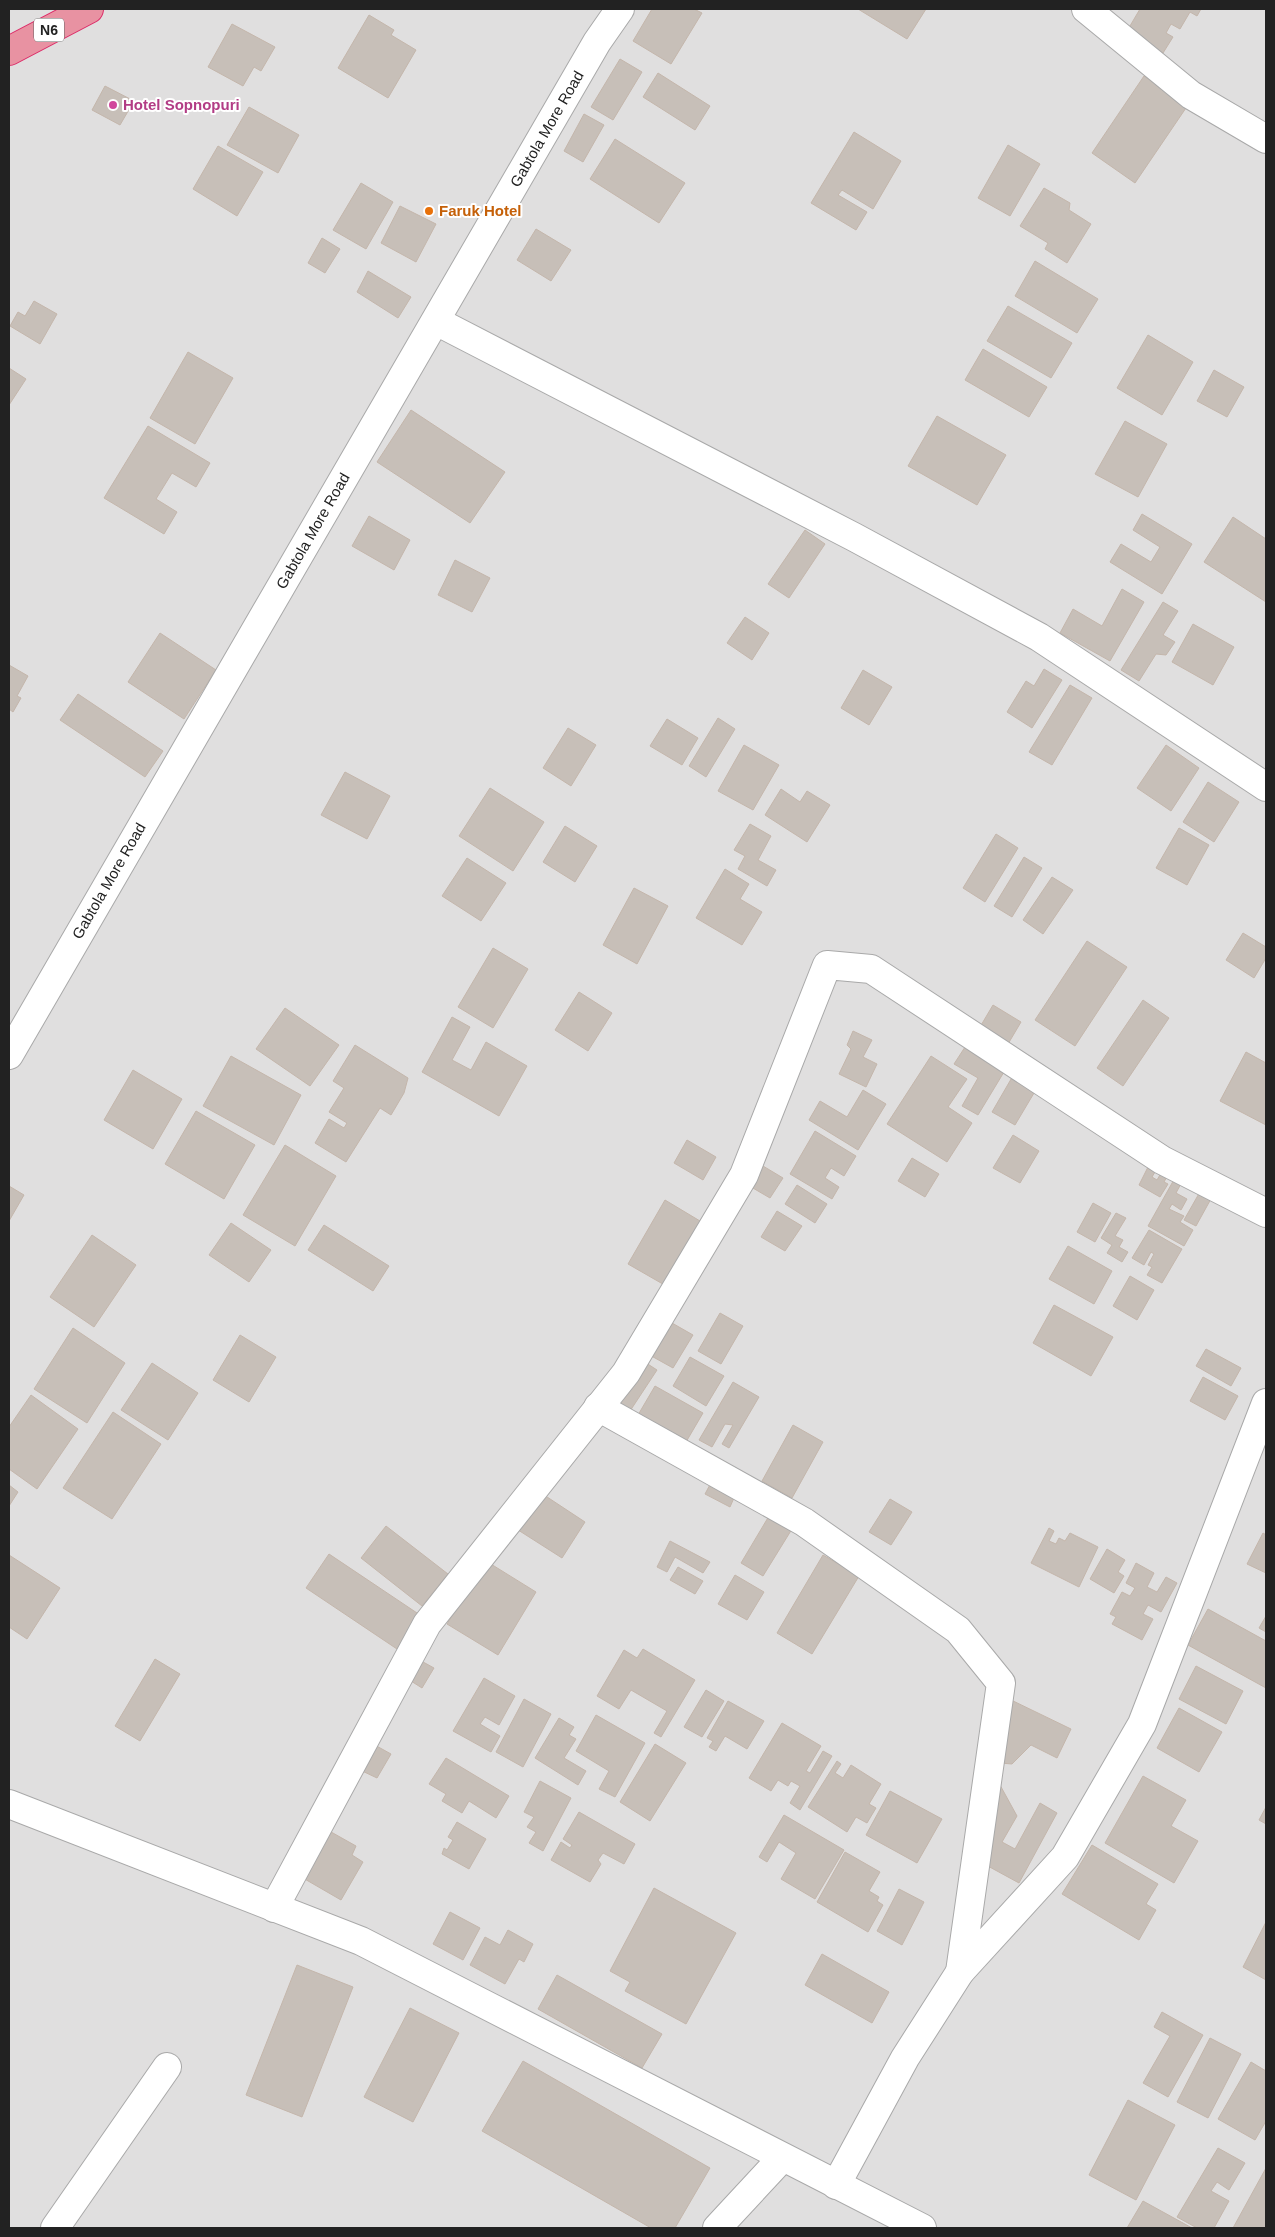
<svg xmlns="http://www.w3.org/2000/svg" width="1275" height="2237" viewBox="0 0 1275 2237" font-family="Helvetica,sans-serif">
  <rect width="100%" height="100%" fill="#f2efe9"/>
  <rect fill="#e0dfdf" x="9" y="9" width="1257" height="2219"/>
  <g fill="#c7bfb8" stroke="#c4b6ab">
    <path d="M652 9H694L702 13 671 64 633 41Z"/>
    <path d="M858 9H926L907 39Z"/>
    <path d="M1140 9H1201L1197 16 1190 12 1180 29 1171 24 1166 33 1173 37 1163 53 1127 31Z"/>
    <path d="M369 15 394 30 391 35 416 50 388 98 338 68Z"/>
    <path d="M232 24 275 47 261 71 254 67 243 86 208 67Z"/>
    <path d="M620 59 642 72 613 120 591 107Z"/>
    <path d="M658 73 710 106 695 130 643 97Z"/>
    <path d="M1144 76 1188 105 1135 183 1092 153Z"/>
    <path d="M105 86 134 101 120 125 92 110Z"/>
    <path d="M249 107 299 135 278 173 227 145Z"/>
    <path d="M584 114 604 125 583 162 564 151Z"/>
    <path d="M854 132 901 161 873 209 842 190 838 195 867 212 856 230 811 203Z"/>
    <path d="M615 139 685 183 659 223 590 179Z"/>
    <path d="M1008 145 1040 164 1010 216 978 198Z"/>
    <path d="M218 146 263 172 237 216 193 189Z"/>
    <path d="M361 183 393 202 366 249 333 230Z"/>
    <path d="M1044 188 1070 203 1069 210 1091 224 1067 263 1045 249 1048 243 1020 226Z"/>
    <path d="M400 206 436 224 416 262 381 243Z"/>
    <path d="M536 229 571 250 551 281 517 260Z"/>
    <path d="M322 238 340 249 325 273 308 263Z"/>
    <path d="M1035 261 1098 299 1077 333 1015 296Z"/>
    <path d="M368 271 411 297 398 318 357 292Z"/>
    <path d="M34 301 57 314 40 344 10 326 18 312 25 316Z"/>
    <path d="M1008 306 1072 343 1051 378 987 341Z"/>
    <path d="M1148 335 1193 362 1162 415 1117 388Z"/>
    <path d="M983 349 1047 387 1029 417 965 380Z"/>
    <path d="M188 352 233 378 195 444 150 418Z"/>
    <path d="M9 368 26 379 9 405Z"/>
    <path d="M1214 370 1244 387 1227 417 1197 401Z"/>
    <path d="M411 410 505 472 470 523 377 462Z"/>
    <path d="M937 416 1006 455 977 505 908 466Z"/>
    <path d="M1125 421 1167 444 1138 497 1095 474Z"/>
    <path d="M148 426 210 463 196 487 172 473 156 499 177 512 164 534 104 498Z"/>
    <path d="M1142 514 1192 544 1162 594 1110 562 1121 544 1151 562 1160 547 1133 530Z"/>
    <path d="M369 516 410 540 394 570 352 546Z"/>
    <path d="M1233 517 1266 539V602L1204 562Z"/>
    <path d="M805 530 825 544 789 598 768 584Z"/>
    <path d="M455 560 490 578 472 612 438 595Z"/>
    <path d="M1122 589 1144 602 1110 661 1060 633 1073 609 1102 626Z"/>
    <path d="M1163 602 1178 611 1163 635 1175 642 1166 655 1156 654 1139 681 1121 670Z"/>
    <path d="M745 617 769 633 752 660 727 643Z"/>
    <path d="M1193 624 1234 647 1213 685 1172 662Z"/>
    <path d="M160 633 216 670 184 719 128 682Z"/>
    <path d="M9 665 28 676 17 696 21 698 13 712 9 709Z"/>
    <path d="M1044 669 1062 680 1032 728 1007 712 1026 681 1034 686Z"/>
    <path d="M863 670 892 687 869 725 841 708Z"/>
    <path d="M1070 685 1092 698 1052 765 1029 752Z"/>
    <path d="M78 694 163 751 145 777 60 720Z"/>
    <path d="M718 718 735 729 706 777 689 766Z"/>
    <path d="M667 719 698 738 682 765 650 746Z"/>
    <path d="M568 728 596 745 571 786 543 768Z"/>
    <path d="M744 745 779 765 753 810 718 791Z"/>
    <path d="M1166 745 1199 768 1171 811 1137 788Z"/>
    <path d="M345 772 390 796 367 839 321 815Z"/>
    <path d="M1208 782 1239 802 1214 842 1183 822Z"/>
    <path d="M490 788 544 822 513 871 459 836Z"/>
    <path d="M781 789 800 802 807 791 830 805 807 842 765 815Z"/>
    <path d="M750 824 771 836 758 860 776 870 767 886 738 869 745 856 734 850Z"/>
    <path d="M565 826 597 846 575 882 543 862Z"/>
    <path d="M1179 828 1209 845 1187 885 1156 868Z"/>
    <path d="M996 834 1018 848 985 902 963 888Z"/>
    <path d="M1024 857 1042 868 1012 917 994 906Z"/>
    <path d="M467 858 506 883 481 921 442 896Z"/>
    <path d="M725 869 749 884 740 899 762 912 742 945 696 918Z"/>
    <path d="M1052 877 1073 890 1043 934 1023 920Z"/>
    <path d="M634 888 668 906 637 964 603 945Z"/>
    <path d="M1243 933 1266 947V958L1254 978 1226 960Z"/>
    <path d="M1087 941 1127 967 1075 1046 1035 1020Z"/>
    <path d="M493 948 528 969 493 1028 458 1007Z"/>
    <path d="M579 992 612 1013 588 1051 555 1030Z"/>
    <path d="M1143 1000 1169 1018 1123 1086 1097 1068Z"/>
    <path d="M993 1005 1021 1022 1008 1044 980 1027Z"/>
    <path d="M285 1008 339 1045 310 1086 256 1049Z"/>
    <path d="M452 1017 470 1027 452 1060 471 1070 486 1042 527 1066 499 1116 422 1072Z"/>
    <path d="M853 1031 872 1040 863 1057 877 1064 866 1087 839 1074 851 1049 847 1045Z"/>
    <path d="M967 1044 1007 1067 978 1115 962 1106 978 1078 954 1064Z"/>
    <path d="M355 1045 408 1078 404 1093 391 1115 380 1108 346 1162 315 1143 329 1119 344 1128 347 1123 329 1112 344 1088 333 1081Z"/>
    <path d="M1246 1052 1266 1063V1125L1220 1101Z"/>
    <path d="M231 1056 301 1095 274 1145 203 1106Z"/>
    <path d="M931 1056 967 1079 948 1107 972 1123 947 1162 887 1124Z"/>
    <path d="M133 1070 182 1099 153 1149 104 1120Z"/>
    <path d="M1014 1074 1037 1088 1015 1125 992 1112Z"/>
    <path d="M863 1090 886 1104 858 1150 809 1120 820 1101 847 1117Z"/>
    <path d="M196 1111 255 1145 224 1199 165 1164Z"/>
    <path d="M815 1131 856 1156 844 1176 831 1168 825 1178 839 1187 832 1199 790 1174Z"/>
    <path d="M1013 1135 1039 1151 1020 1183 993 1168Z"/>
    <path d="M687 1140 716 1157 703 1180 674 1163Z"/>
    <path d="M285 1145 336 1176 295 1246 243 1215Z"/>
    <path d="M912 1158 939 1174 925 1197 898 1181Z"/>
    <path d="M758 1163 783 1178 770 1198 746 1184Z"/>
    <path d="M1150 1163 1158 1167 1152 1177 1157 1180 1164 1168 1170 1171 1164 1182 1168 1184 1160 1197 1139 1185Z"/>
    <path d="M1176 1176 1183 1180 1176 1193 1187 1199 1181 1210 1172 1204 1169 1209 1184 1216 1180 1222 1193 1230 1184 1246 1148 1226Z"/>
    <path d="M797 1185 827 1204 815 1223 785 1204Z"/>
    <path d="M9 1186 24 1195 9 1221Z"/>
    <path d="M1201 1190 1212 1197 1196 1226 1184 1220Z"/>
    <path d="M665 1200 705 1224 668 1287 628 1264Z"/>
    <path d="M1093 1203 1111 1213 1095 1242 1077 1232Z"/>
    <path d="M777 1211 802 1226 785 1251 761 1237Z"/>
    <path d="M1116 1213 1126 1218 1115 1236 1123 1240 1119 1247 1128 1252 1122 1262 1107 1253 1112 1245 1101 1238Z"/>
    <path d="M231 1223 271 1250 249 1282 209 1255Z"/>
    <path d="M324 1225 389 1266 373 1291 308 1250Z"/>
    <path d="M1149 1230 1182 1249 1162 1283 1147 1275 1152 1267 1148 1265 1154 1254 1151 1252 1144 1265 1132 1258Z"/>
    <path d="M92 1235 136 1265 94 1327 50 1297Z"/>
    <path d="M1068 1246 1112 1271 1094 1304 1049 1279Z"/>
    <path d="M1130 1276 1154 1290 1137 1320 1113 1306Z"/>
    <path d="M1054 1305 1113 1337 1091 1376 1033 1343Z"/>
    <path d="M720 1313 743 1326 721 1364 698 1351Z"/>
    <path d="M665 1319 693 1335 673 1368 646 1353Z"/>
    <path d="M73 1328 125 1363 87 1423 34 1389Z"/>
    <path d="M240 1335 276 1357 249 1402 213 1380Z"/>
    <path d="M1206 1349 1241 1368 1231 1386 1196 1366Z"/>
    <path d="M690 1357 724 1376 706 1406 673 1386Z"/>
    <path d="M640 1359 657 1370 630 1411 613 1400Z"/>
    <path d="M152 1363 198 1393 168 1440 121 1410Z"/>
    <path d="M1203 1377 1238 1396 1225 1420 1190 1401Z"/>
    <path d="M733 1382 759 1397 729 1448 722 1444 733 1425 725 1424 712 1447 699 1440Z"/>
    <path d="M655 1386 703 1413 686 1442 638 1415Z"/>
    <path d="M31 1395 78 1429 37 1489 9 1469V1427Z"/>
    <path d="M113 1412 161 1444 112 1519 63 1488Z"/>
    <path d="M793 1425 823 1442 792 1498 762 1481Z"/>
    <path d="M713 1479 737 1491 730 1507 705 1494Z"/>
    <path d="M9 1485 18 1492 9 1506Z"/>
    <path d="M538 1491 585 1522 562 1558 515 1528Z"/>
    <path d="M890 1499 912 1512 891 1545 869 1532Z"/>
    <path d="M769 1516 792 1529 763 1576 741 1563Z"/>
    <path d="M386 1526 448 1574 422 1606 361 1558Z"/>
    <path d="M1049 1528 1054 1531 1049 1541 1056 1544 1059 1538 1065 1541 1070 1533 1098 1547 1079 1587 1031 1563Z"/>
    <path d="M1263 1533 1266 1535V1573L1247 1564Z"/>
    <path d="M670 1541 710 1562 703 1573 675 1557 667 1572 657 1567Z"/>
    <path d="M1107 1549 1125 1560 1118 1572 1124 1576 1114 1593 1090 1579Z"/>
    <path d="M329 1554 420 1615 397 1649 306 1588Z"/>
    <path d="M9 1555 60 1588 27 1639 9 1627Z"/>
    <path d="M823 1555 859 1576 812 1654 777 1633Z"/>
    <path d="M486 1561 536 1592 498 1655 447 1624Z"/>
    <path d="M1136 1563 1154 1573 1147 1587 1157 1592 1166 1577 1177 1583 1161 1612 1148 1605 1143 1614 1153 1619 1142 1640 1112 1624 1116 1617 1110 1614 1122 1592 1130 1596 1135 1588 1126 1583Z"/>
    <path d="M678 1567 703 1581 695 1594 670 1580Z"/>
    <path d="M735 1575 764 1592 747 1620 718 1604Z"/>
    <path d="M1208 1609 1266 1641V1688L1188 1645Z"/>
    <path d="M1266 1616V1632L1259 1628Z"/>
    <path d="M643 1649 695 1680 661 1737 654 1733 667 1711 631 1690 619 1709 597 1696 624 1650 637 1658Z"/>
    <path d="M414 1657 434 1668 422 1688 411 1681Z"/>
    <path d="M155 1659 180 1674 140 1741 115 1726Z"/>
    <path d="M1196 1666 1243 1691 1226 1724 1179 1699Z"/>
    <path d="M484 1678 515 1696 499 1725 485 1717 480 1724 500 1736 491 1752 453 1731Z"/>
    <path d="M706 1690 724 1701 702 1737 684 1727Z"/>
    <path d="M524 1699 551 1714 523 1767 496 1752Z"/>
    <path d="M1009 1699 1071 1729 1057 1758 1031 1745 1012 1764 1000 1763Z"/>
    <path d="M728 1701 764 1721 747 1749 725 1736 716 1751 709 1747 713 1741 707 1738Z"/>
    <path d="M1179 1708 1222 1732 1199 1772 1157 1748Z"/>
    <path d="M596 1715 645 1743 615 1797 599 1789 609 1771 576 1751Z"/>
    <path d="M559 1718 574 1727 569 1735 576 1739 564 1758 586 1771 578 1785 535 1758Z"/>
    <path d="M782 1723 821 1746 806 1771 810 1773 823 1751 832 1756 800 1810 790 1803 800 1786 791 1781 788 1786 778 1780 771 1791 749 1778Z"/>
    <path d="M373 1744 391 1754 377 1778 358 1769Z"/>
    <path d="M655 1744 686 1763 650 1821 620 1802Z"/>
    <path d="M446 1758 509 1796 496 1818 469 1801 462 1813 442 1801 446 1794 429 1784Z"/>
    <path d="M837 1761 841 1764 835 1773 843 1778 851 1765 881 1784 869 1804 876 1808 867 1823 856 1817 847 1832 808 1807Z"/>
    <path d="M1143 1776 1186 1800 1171 1826 1198 1841 1174 1883 1105 1843Z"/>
    <path d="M540 1781 571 1798 543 1851 529 1843 536 1832 527 1827 534 1817 524 1812Z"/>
    <path d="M1000 1785 1017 1816 1002 1842 1015 1849 1040 1803 1057 1813 1019 1883 986 1865Z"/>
    <path d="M890 1791 942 1819 917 1863 866 1835Z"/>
    <path d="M1266 1807V1824L1259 1820Z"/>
    <path d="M579 1812 635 1844 624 1864 603 1853 598 1860 601 1864 590 1882 551 1860 561 1842 570 1848 572 1845 563 1839Z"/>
    <path d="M784 1815 844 1850 815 1899 781 1879 796 1853 779 1842 767 1862 759 1857Z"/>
    <path d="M457 1822 486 1839 469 1869 442 1854 444 1848 447 1850 453 1840 448 1837Z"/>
    <path d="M324 1828 356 1846 352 1855 363 1862 341 1900 303 1878Z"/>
    <path d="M1092 1845 1158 1884 1146 1904 1156 1910 1139 1940 1062 1894Z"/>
    <path d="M845 1852 880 1872 869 1891 879 1897 877 1901 883 1905 868 1932 817 1902Z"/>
    <path d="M654 1888 736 1933 686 2024 625 1991 630 1982 610 1971Z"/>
    <path d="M899 1889 924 1902 902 1945 877 1931Z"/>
    <path d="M450 1912 480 1928 463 1960 433 1944Z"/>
    <path d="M1266 1922V1980L1243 1967Z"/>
    <path d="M508 1930 533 1944 524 1962 519 1959 505 1984 470 1965 485 1937 500 1945Z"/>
    <path d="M822 1954 889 1992 872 2023 805 1985Z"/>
    <path d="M297 1965 353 1987 302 2117 246 2095Z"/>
    <path d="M557 1975 662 2034 642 2068 538 2009Z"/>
    <path d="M410 2008 459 2033 413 2122 364 2097Z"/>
    <path d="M1162 2012 1203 2035 1168 2097 1143 2083 1170 2036 1154 2027Z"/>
    <path d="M1210 2038 1241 2054 1208 2118 1177 2102Z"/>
    <path d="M523 2061 710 2168 675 2228H651L482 2131Z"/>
    <path d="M1251 2062 1266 2071V2121L1255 2140 1218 2119Z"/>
    <path d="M1128 2100 1175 2125 1136 2200 1089 2175Z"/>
    <path d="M1218 2148 1245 2163 1229 2190 1217 2182 1211 2191 1229 2201 1214 2228H1197L1177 2217Z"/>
    <path d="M1266 2168V2228H1233Z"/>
    <path d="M1143 2201 1192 2228H1127Z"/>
  </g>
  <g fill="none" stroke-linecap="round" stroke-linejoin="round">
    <defs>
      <g id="minor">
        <path d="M1086 9 1191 95 1266 139"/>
        <path d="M436 321 854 537 1039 637 1266 787"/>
        <path d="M9 1055 597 42 620 9"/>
        <path d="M598 1407 804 1522 958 1630 1001 1683 960 1972"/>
        <path d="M9 1804 361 1941 922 2228"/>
        <path d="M274 1908 427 1624 626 1373 744 1175 827 965 871 969 1162 1160 1266 1213"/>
        <path d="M836 2185 905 2058 960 1972 1065 1857 1142 1724 1266 1403"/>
        <path d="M55 2228 167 2067"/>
        <path d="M717 2228 782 2158"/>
      </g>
      <path id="highway" d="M9 51 89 9"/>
    </defs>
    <use href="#minor" stroke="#a9a9a9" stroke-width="30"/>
    <use href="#highway" stroke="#dc2a67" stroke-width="30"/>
    <use href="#minor" stroke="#fff" stroke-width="28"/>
    <use href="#highway" stroke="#e892a2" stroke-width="28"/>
  </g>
  <circle fill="#d1479c" stroke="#fff" stroke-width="2" cx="113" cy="105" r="5"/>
  <circle fill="#e8710a" stroke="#fff" stroke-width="2" cx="429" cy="211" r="5"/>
  <g text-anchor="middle" stroke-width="4" stroke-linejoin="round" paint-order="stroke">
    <rect fill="#fff" stroke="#646464" stroke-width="1" x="34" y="18.5" width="30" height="23" rx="4"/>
    <g font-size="14" font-weight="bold" fill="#222">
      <text x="49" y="35">N6</text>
    </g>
    <g font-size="15" font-weight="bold" fill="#b23c85" stroke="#fff" text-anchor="start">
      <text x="123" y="110">Hotel Sopnopuri</text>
    </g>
    <g font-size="15" fill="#222" stroke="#fff">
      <text transform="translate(547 129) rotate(-60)" y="5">Gabtola More Road</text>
      <text transform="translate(313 531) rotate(-60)" y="5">Gabtola More Road</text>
      <text transform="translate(109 881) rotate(-60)" y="5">Gabtola More Road</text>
    </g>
    <g font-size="15" font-weight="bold" fill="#c56008" stroke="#fff" text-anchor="start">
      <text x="439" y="216">Faruk Hotel</text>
    </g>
  </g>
  <rect width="1275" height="2237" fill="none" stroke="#222222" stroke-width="20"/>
</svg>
